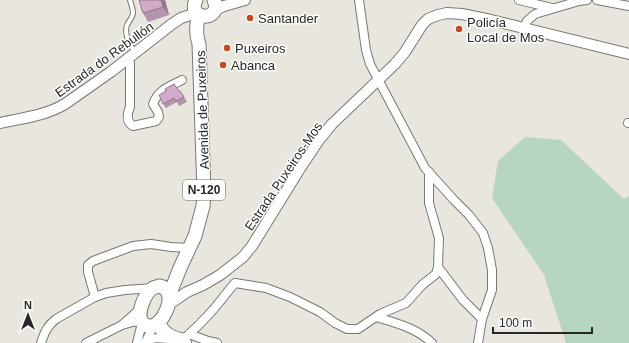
<svg xmlns="http://www.w3.org/2000/svg" width="629" height="343" viewBox="0 0 629 343" font-family="Helvetica,sans-serif">
  <rect width="100%" height="100%" fill="#e8e6de"/>
  <path fill="#b6d6c3" d="M525 137 561 140 624 199 629 196V343H566L544 275 492 198 498 161Z"/>
  <g fill="none" stroke-linecap="round" stroke-linejoin="round">
    <defs>
      <path id="service" d="M130 0C131 4 133 9 133 13 133 17 129 21 127 25 124 33 129 45 135 52"/>
      <g id="minor">
        <path d="M359 0 366 50 370 64 425 168 454 200 469 215 483 233 488 248 492 270V290L482 319 478 343"/>
        <path d="M519 0 552 8"/>
        <path d="M597 0 629 6"/>
        <path d="M524 28 527 21 535 14 579 1 587 0"/>
        <path d="M126 59 130 63V107C127 114 126 122 133 126L156 121 159 117 158 112 153 104C158 90 170 86 182 80"/>
        <path d="M628 123H629"/>
        <path d="M438 267 463 300 482 319"/>
        <path d="M95 297 88 272V265L93 261 133 246 151 244 171 247 190 248"/>
        <path d="M140 309 122 325 132 322 141 321"/>
        <path d="M376 317C396 323 417 328 432 343"/>
        <path d="M189 334 208 341 217 343"/>
        <path d="M145 342C154 337 159 338 169 339"/>
        <path d="M41 343C45 332 46 327 56 319L95 297 106 293 125 290 154 288"/>
        <path d="M86 343 122 325"/>
        <path d="M137 343 142 323"/>
        <path d="M145 343 154 325C163 335 172 343 185 338 174 336 163 332 161 320"/>
        <path d="M187 343 185 338C195 329 204 320 212 311 220 302 227 292 235 283L266 288 290 297 320 312 335 323 347 329H358L380 314 406 303 422 285 436 274 438 267 439 238 429 203V172"/>
      </g>
      <g id="tertiary">
        <path d="M214 11 224 6 245 0"/>
        <path d="M0 123C22 118 45 116 65 104L112 71 172 24 181 18 196 13"/>
        <path d="M168 305 187 292 203 285 220 275 243 257 252 246 299 170 319 140 332 124 395 64 405 52 422 25 428 19 438 15 447 13 462 14 491 20 629 54"/>
      </g>
      <g id="trunk">
        <path d="M196 0C186 21 223 22 214 0"/>
        <path d="M159 286C183 290 158 339 143 323 135 315 145 293 153 288 155 287 157 287 159 286Z"/>
        <path d="M169 296 180 268 195 236 203 206 204 192 199 44C196 35 196 24 199 15"/>
      </g>
    </defs>
    <use href="#service" stroke="#7a7872" stroke-width="6"/>
    <use href="#minor" stroke="#7a7872" stroke-width="10"/>
    <use href="#tertiary" stroke="#7a7872" stroke-width="12"/>
    <use href="#trunk" stroke="#7a7872" stroke-width="15"/>
    <use href="#service" stroke="#fff" stroke-width="4"/>
    <use href="#minor" stroke="#fff" stroke-width="8"/>
    <use href="#tertiary" stroke="#fff" stroke-width="10"/>
    <use href="#trunk" stroke="#fff" stroke-width="13"/>
  </g>
  <g fill="#b593ad">
    <path d="M139 0H165L169 15 148 22 143 13Z"/>
    <path d="M179 91 183 95 187 102 179 106 177 102 166 108 163 104Z"/>
  </g>
  <path fill="#94788d" d="M161 0H165L169 15 163 7Z"/>
  <g fill="#d3abc9" stroke="#94788d">
    <path d="M139 0H161L163 7 143 13Z"/>
    <path d="M174 84 179 91H180L184 97 176 101 174 98 163 104 159 95 166 91 165 89Z"/>
  </g>
  <g fill="#ce461c" stroke="#fff" stroke-width="1.5">
    <circle cx="250" cy="18" r="4"/>
    <circle cx="459" cy="29" r="4"/>
    <circle cx="227" cy="48" r="4"/>
    <circle cx="223" cy="65" r="4"/>
  </g>
  <g text-anchor="middle" stroke-width="3" stroke-linejoin="round" paint-order="stroke">
    <rect fill="#fff" stroke="#686866" stroke-width="1" x="183" y="180" width="42" height="20" rx="3"/>
    <g font-size="12" font-weight="bold" fill="#282725">
      <text x="204" y="194">N-120</text>
    </g>
    <g font-size="13" fill="#282725" stroke="#fff" text-anchor="start">
      <text x="258" y="23">Santander</text>
      <text x="467" y="27">Policía<tspan x="467" dy="15">Local de Mos</tspan></text>
      <text x="235" y="53">Puxeiros</text>
      <text x="231" y="70">Abanca</text>
    </g>
    <g font-size="13" fill="#282725" stroke="#fff">
      <text transform="translate(104 59) rotate(-36)" y="5">Estrada do Rebullón</text>
      <text transform="translate(202 110) rotate(-92)" y="5">Avenida de Puxeiros</text>
      <text transform="translate(283 176) rotate(-56)" y="5">Estrada Puxeiros-Mos</text>
    </g>
  </g>
  <g transform="translate(28 315)" stroke="#ffffff" stroke-width="3" paint-order="stroke">
  <path d="M0-3L7 15L0 10L-7 15Z" fill="#282725"/>
  <text y="-6" font-size="11" font-weight="bold" text-anchor="middle" fill="#282725">N</text>
  </g>
  <path d="M493 327v6h99v-6" fill="none" stroke="#282725" stroke-width="2"/>
  <text x="499" y="327" font-size="12" fill="#282725" stroke="#ffffff" stroke-width="3" paint-order="stroke">100 m</text>
</svg>
